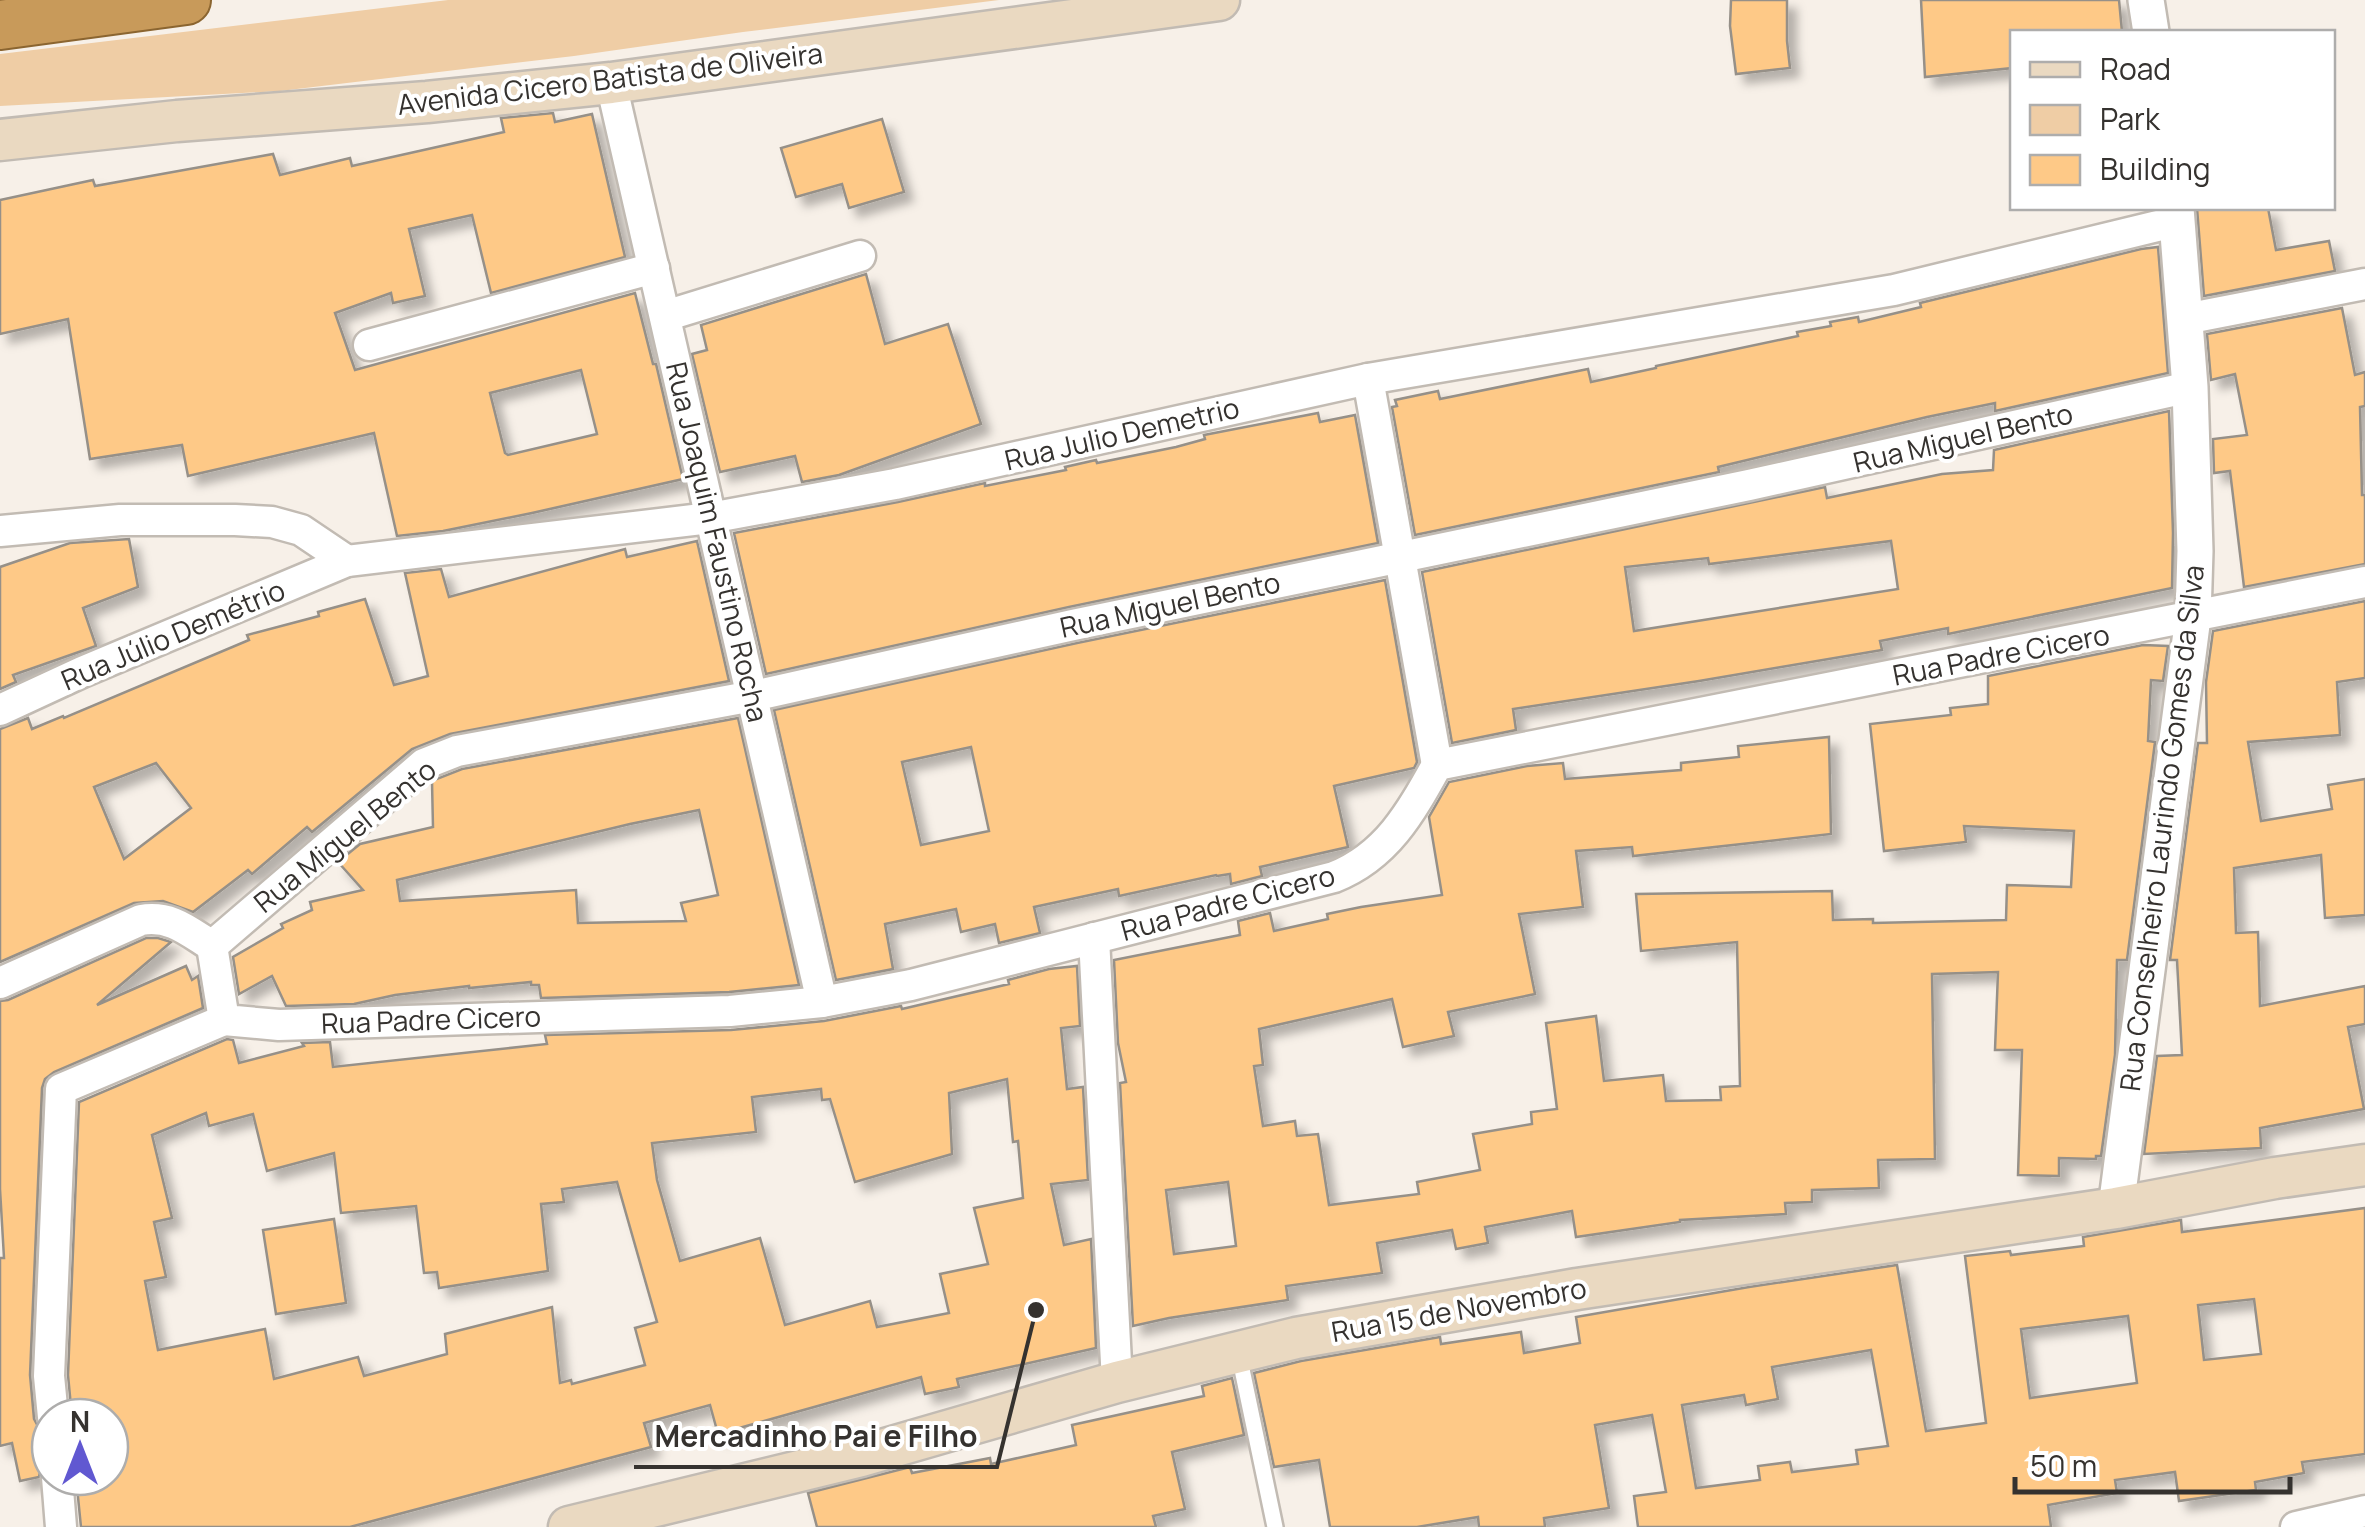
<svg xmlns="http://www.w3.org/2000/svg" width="2365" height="1527" viewBox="0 0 2365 1527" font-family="Manrope,sans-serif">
  <defs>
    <filter id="shadow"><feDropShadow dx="9" dy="9" stdDeviation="5" flood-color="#0004"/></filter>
  </defs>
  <rect width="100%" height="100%" fill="#f7f0e8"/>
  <path fill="#efcda5" d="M448 0H999L743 32 574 56 280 91 0 106V54Z"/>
  <g fill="#fec987" stroke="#969088" stroke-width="2.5" fill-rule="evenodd" filter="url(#shadow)">
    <path d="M1731 0H1787V41L1790 68 1736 74 1730 26Z"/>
    <path d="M1921 0H2119L2122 32H2012V68L1925 77Z"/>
    <path d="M553 113 555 122 592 114 625 257 491 293 472 215 409 229 425 296 393 303 391 293 335 313 355 370 635 293 653 364H656L683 479 532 513 443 531 397 536 374 433 188 476 182 445 90 459 68 319 0 334V200L93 180 95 186 273 154 280 175 350 158 352 166 504 132 501 118ZM581 370 597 434 508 455 505 453 490 393Z"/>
    <path d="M882 119 904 192 849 208 842 184 796 197 781 148Z"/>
    <path d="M2197 208H2268L2276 250 2329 241 2335 271 2204 296Z"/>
    <path d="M2158 247 2168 373 1995 411V403L1927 417 1718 467 1719 472 1415 535 1392 407 1397 406 1395 400 1438 391 1440 399 1588 369 1591 382 1656 368V366L1798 336 1797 332 1831 326 1830 322 1858 317 1859 322 1921 307 1920 303 2141 249Z"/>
    <path d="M866 274 885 344 948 324 981 424 839 475 802 482 795 456 720 472 692 354 707 350 701 325Z"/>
    <path d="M2342 308 2355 375 2365 372V406L2360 407 2362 495H2365V564L2244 587 2230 471 2214 473 2213 439 2247 435 2235 374 2211 380 2207 334Z"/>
    <path d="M2169 411 2173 533 2172 588 1948 634V628L1880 641 1882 650 1699 681 1513 709 1516 730 1452 743 1422 572 1825 487 1827 498 1942 474 1993 470 1994 450ZM1891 541 1898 589 1634 631 1625 567 1708 558 1709 564Z"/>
    <path d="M1318 413 1320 422 1355 415 1378 543 1069 607 766 674 734 533 898 502 985 483V486L1066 470 1065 467 1096 460 1097 463 1176 447 1205 439 1204 435Z"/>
    <path d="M129 539 138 587 83 608 96 646 13 675 16 682 0 689V567L70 543Z"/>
    <path d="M697 541 729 681 450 734 412 749 312 832 307 827 252 874 248 870 193 912 163 901 134 903 0 962V729L28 718 32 729 63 716 64 718 249 640 247 635 319 616 318 612 365 599 394 685 428 676 405 573 441 569 449 597 625 549 627 557ZM156 763 191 808 124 859 94 787Z"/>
    <path d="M1385 580 1417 762 1414 768 1334 786 1348 847 1260 867 1262 876 1231 884 1230 874 1217 876 1216 875 1119 896 1118 889 1034 907 1040 933 999 943 995 924 961 932 956 909 885 924 893 969 836 980 774 710 1077 643ZM971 747 989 831 921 845 902 762Z"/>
    <path d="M2365 601V678L2337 682 2340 735 2248 742 2261 821 2332 809 2328 785 2365 779V915L2325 918 2321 855 2234 868 2236 933 2258 932 2260 1006 2365 986V1024L2348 1027 2364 1109 2260 1128 2261 1148 2144 1154 2157 1056 2182 1055 2177 960H2170L2198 743H2207L2206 682 2213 631Z"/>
    <path d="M2143 645 2168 646 2163 681 2151 680 2148 741 2155 742 2127 960H2117L2115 1055 2101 1156H2096V1159L2059 1158V1176L2018 1175 2022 1050H1995L1998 972 1932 974 1935 1159 1878 1160 1879 1188 1812 1190V1202L1785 1203 1786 1214 1680 1220V1222L1576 1237 1572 1211 1485 1227 1488 1243 1456 1249 1452 1230 1377 1243 1382 1273 1286 1286 1288 1300 1169 1318 1133 1326 1120 1083 1126 1082 1118 1043 1114 960 1240 935 1238 921 1270 913 1274 931 1328 919 1327 914 1361 907 1442 895 1429 817 1449 782 1527 766 1563 763 1565 779 1681 770V763L1739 757 1738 746 1829 737 1831 834 1633 856 1632 847 1576 851 1583 907 1519 914 1535 994 1448 1012 1454 1036 1403 1047 1392 999 1259 1029 1263 1065 1254 1066 1263 1126 1295 1121 1297 1136 1318 1134 1329 1205 1419 1194 1417 1182 1480 1170 1473 1134 1532 1124 1531 1112 1557 1109 1546 1023 1596 1016 1604 1081 1663 1075 1666 1101 1721 1100 1720 1087 1740 1086 1737 942 1641 951 1636 894 1832 891 1833 920 1873 919V923L2006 920 2007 885 2071 887 2074 831 1964 826 1966 842 1884 851 1870 724 1951 715 1950 708 1988 704V676ZM1228 1182 1236 1246 1174 1254 1166 1190Z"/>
    <path d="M738 718 799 985 729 992 541 998 539 985H531V982L469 988V986L395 995 354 1004 286 1006 272 976 239 994 233 957 283 928 281 924 312 910 310 902 363 890 338 862 360 844 433 827 432 782 434 780 462 769ZM699 810 718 895 681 903 686 921 578 923 576 890 400 901 397 880 630 824Z"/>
    <path d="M146 938H158L171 942 97 1005 186 966 192 980 198 976 203 1008 54 1072 45 1079 42 1088 30 1375 34 1419 40 1430 47 1461 41 1468 39 1477 20 1481 12 1443 0 1446V1258H4L0 1189V1001L8 1000Z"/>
    <path d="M1077 966 1080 1026 1061 1028 1067 1089 1083 1087 1088 1180 1051 1184 1064 1245 1091 1239 1096 1348 957 1379 959 1387 925 1394 921 1377 718 1434 710 1405 644 1423 651 1447 350 1527H81L76 1477H110V1417H72L68 1375 79 1102 227 1039 233 1040 239 1063 304 1046 302 1043 330 1042 333 1067 547 1044 545 1035 731 1030 824 1021 901 1006 902 1009 1009 984 1008 980 1049 969ZM1007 1079 1013 1142 1018 1141 1023 1198 974 1208 988 1264 940 1274 949 1313 877 1327 870 1301 785 1325 760 1238 680 1261 657 1180 652 1143 756 1132 752 1097 821 1089 822 1100 830 1099 855 1182 952 1154 949 1093ZM206 1113 209 1126 253 1114 267 1171 334 1153 341 1213 416 1206 424 1273 437 1272 439 1288 548 1271 541 1204 564 1202 562 1189 617 1182 657 1322 635 1328 645 1365 572 1384 571 1380 560 1383 552 1307 445 1334 447 1354 364 1376 358 1357 274 1379 265 1329 158 1350 145 1281 166 1277 154 1222 172 1218 152 1135Z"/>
    <path d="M2365 1208V1454L2302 1462 2304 1473 2255 1482 2256 1490 2179 1501 2175 1472 2115 1480 2117 1493 2048 1505 2051 1527H1638L1634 1496 1666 1492 1652 1415 1595 1425 1609 1508 1544 1518 1545 1527H1479L1478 1517 1417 1527H1330L1319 1460 1274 1467 1254 1373 1301 1361 1440 1337 1441 1344 1521 1332 1524 1353 1580 1343 1576 1317 1749 1287 1897 1265 1926 1431 1986 1423 1965 1256 2010 1251 2011 1255 2084 1246 2083 1237 2181 1220 2182 1232ZM2254 1299 2261 1354 2204 1360 2198 1305ZM2128 1316 2137 1383 2030 1398 2021 1329ZM1871 1350 1888 1446 1856 1450 1858 1464 1792 1472 1790 1462 1758 1466 1760 1480 1696 1488 1682 1405 1744 1395 1746 1405 1778 1399 1772 1367Z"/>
    <path d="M334 1219 346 1303 276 1314 263 1230Z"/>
    <path d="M1232 1378 1244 1435 1172 1452 1185 1509 1153 1516 1156 1527H817L808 1493 910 1467 912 1473 990 1458 991 1464 1076 1445 1072 1425 1204 1396 1202 1386Z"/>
  </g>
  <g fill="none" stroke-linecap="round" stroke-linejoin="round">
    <defs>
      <path id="service" d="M1239 1355 1275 1527"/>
      <g id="minor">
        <path d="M611 83 822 1002"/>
        <path d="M665 316 860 256"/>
        <path d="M2185 319 2365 284"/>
        <path d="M369 345 654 268"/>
        <path d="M1368 379 1437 765"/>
        <path d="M0 531 120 520H235L272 522 301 530 347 561"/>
        <path d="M0 710 82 672 347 561 710 518 895 484 1368 379 1894 290 2178 221"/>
        <path d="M1094 938 1117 1382"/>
        <path d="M212 946 224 1020 279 1025 730 1011 822 1002 911 985 1334 877C1387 856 1411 812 1437 765L2365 582"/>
        <path d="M212 946 424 764 457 751 753 696 1073 625 1749 485 2190 387"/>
        <path d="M0 983 141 920C171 915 188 931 212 946"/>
        <path d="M53 1417 49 1376 61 1089 224 1020"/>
        <path d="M57 1477 61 1527"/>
        <path d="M2296 1527 2365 1511"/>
      </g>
      <g id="tertiary">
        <path d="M2146 0 2151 32"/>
        <path d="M2116 1208 2193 617 2195 551 2190 387 2176 208"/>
      </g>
      <g id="secondary">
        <path d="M0 140 177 121 427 102 611 83 1219 0"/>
        <path d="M569 1527 861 1456 1117 1382 1296 1338 1577 1289 2116 1208 2275 1178 2365 1165"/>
      </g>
      <path id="trunk" d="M0 25 186 0"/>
    </defs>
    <use href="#service" stroke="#c2bbb3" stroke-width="20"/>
    <use href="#minor" stroke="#c2bbb3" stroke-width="35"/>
    <use href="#tertiary" stroke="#c2bbb3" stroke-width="40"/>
    <use href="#secondary" stroke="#c2bbb3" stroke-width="45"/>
    <use href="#trunk" stroke="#8b6530" stroke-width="52"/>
    <use href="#service" stroke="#fff" stroke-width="15"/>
    <use href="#minor" stroke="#fff" stroke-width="30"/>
    <use href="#tertiary" stroke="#fff" stroke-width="35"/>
    <use href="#secondary" stroke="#ead9c1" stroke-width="40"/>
    <use href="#trunk" stroke="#c89a5a" stroke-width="48"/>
  </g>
  <g text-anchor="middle" stroke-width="8" stroke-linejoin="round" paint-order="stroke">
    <g font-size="28" fill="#35322f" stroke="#fff">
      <text transform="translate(610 79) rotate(-7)" y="10">Avenida Cicero Batista de Oliveira</text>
      <text transform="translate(1122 434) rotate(-13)" y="10">Rua Julio Demetrio</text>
      <text transform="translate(1963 438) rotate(-13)" y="10">Rua Miguel Bento</text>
      <text transform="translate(717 542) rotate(77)" y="10">Rua Joaquim Faustino Rocha</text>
      <text transform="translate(1170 605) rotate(-12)" y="10">Rua Miguel Bento</text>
      <text transform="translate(173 635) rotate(-23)" y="10">Rua Júlio Demétrio</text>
      <text transform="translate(2001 655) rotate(-11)" y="10">Rua Padre Cicero</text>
      <text transform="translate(2162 828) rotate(-83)" y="10">Rua Conselheiro Laurindo Gomes da Silva</text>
      <text transform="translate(345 836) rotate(-39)" y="10">Rua Miguel Bento</text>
      <text transform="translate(1228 903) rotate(-15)" y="10">Rua Padre Cicero</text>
      <text transform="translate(431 1020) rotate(-2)" y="10">Rua Padre Cicero</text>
      <text transform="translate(1459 1310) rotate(-10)" y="10">Rua 15 de Novembro</text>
    </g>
  </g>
  <path fill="none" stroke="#35322f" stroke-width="4" d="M1036 1310L997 1467H634"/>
  <circle fill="#35322f" stroke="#fff" stroke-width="4" cx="1036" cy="1310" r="10"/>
  <g font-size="30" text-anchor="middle" font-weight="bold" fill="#35322f" stroke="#fff" stroke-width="8" stroke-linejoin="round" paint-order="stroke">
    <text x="816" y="1447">Mercadinho Pai e Filho</text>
  </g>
  <rect x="2010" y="30" width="325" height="180" fill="#ffffff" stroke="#aeadac" stroke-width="2.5"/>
  <rect x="2030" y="62" width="50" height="15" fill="#ead9c1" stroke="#aeadac" stroke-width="2.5"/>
  <text x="2100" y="80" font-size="30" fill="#35322f">Road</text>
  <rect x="2030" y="105" width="50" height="30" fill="#efcda5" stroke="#aeadac" stroke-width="2.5"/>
  <text x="2100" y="130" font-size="30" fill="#35322f">Park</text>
  <rect x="2030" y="155" width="50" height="30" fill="#fec987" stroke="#aeadac" stroke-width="2.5"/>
  <text x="2100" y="180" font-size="30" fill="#35322f">Building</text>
  <g transform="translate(80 1447)"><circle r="48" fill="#ffffff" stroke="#aeadac" stroke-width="2.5"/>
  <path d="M0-8L18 38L0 25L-18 38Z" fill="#6158d1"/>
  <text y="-15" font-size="28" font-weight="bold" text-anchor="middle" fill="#35322f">N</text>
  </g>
  <path d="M2015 1477v15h275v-15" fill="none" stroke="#35322f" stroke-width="5"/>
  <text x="2030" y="1477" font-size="30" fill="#35322f" stroke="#ffffff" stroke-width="8" paint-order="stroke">50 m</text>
</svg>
